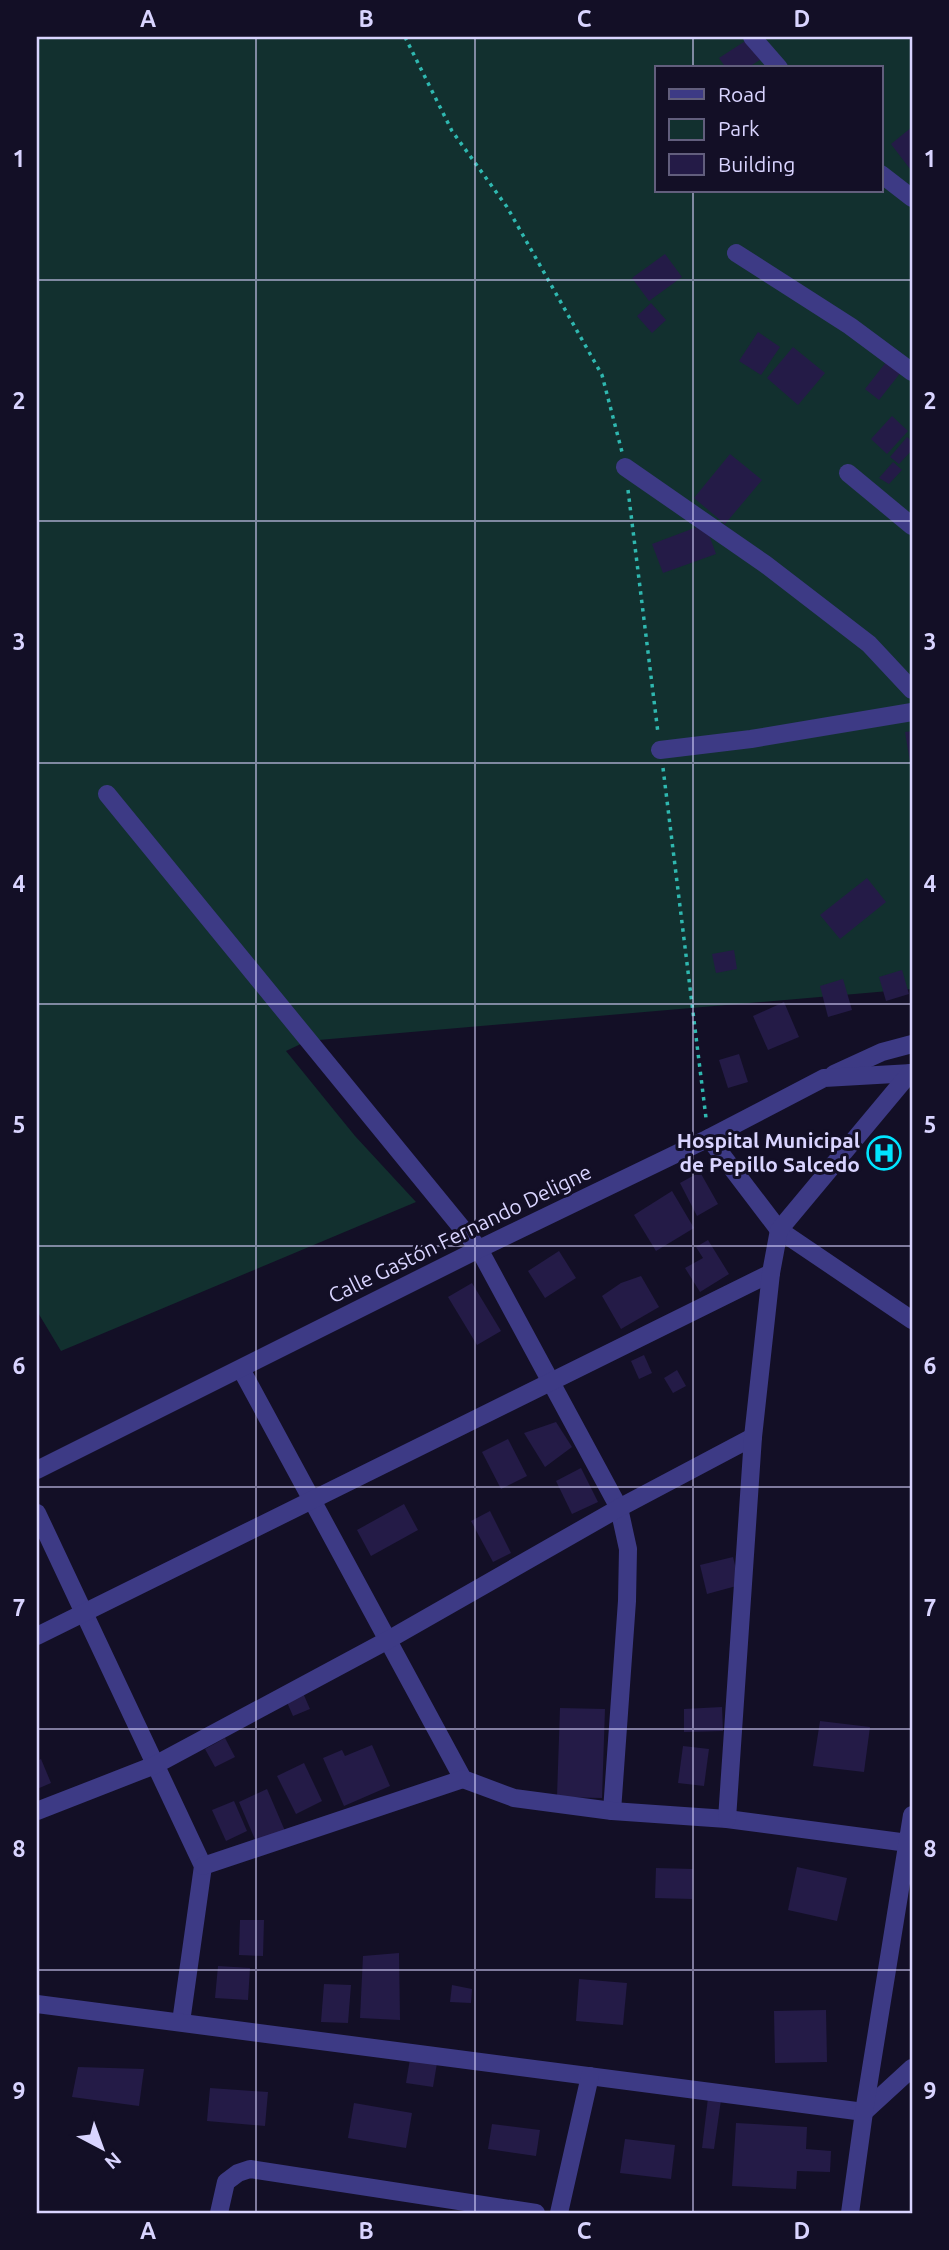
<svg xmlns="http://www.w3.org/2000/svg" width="949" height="2250" viewBox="0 0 949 2250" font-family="Ubuntu,sans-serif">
  <rect width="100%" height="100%" fill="#130f26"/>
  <path fill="#12302f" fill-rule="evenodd" d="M37 37H912V989L307 1041 286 1051 355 1136 416 1202 61 1351 37 1311ZM657 68H881V191H657Z"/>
  <g fill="#241b47">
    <path d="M750 38 763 58 747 68H726L719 58Z"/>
    <path d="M912 127V167L910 169 891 144Z"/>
    <path d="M665 254 682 277 649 301 632 278Z"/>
    <path d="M651 303 666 320 652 333 637 316Z"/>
    <path d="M758 332 780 347 761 375 739 361Z"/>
    <path d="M793 347 825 373 798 405 767 378Z"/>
    <path d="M887 361 901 372 879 400 865 389Z"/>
    <path d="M892 416 908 431 887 454 871 439Z"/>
    <path d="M907 437 912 441V450L899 464 890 457Z"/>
    <path d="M730 454 762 480 725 524 694 498Z"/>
    <path d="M893 462 902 470 889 484 879 478Z"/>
    <path d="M705 524 716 554 663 573 652 544Z"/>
    <path d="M912 731V768H911L905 732Z"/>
    <path d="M867 878 886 902 840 939 820 915Z"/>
    <path d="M734 950 737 969 716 973 712 954Z"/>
    <path d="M902 970 909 994 886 1001 879 977Z"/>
    <path d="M843 979 852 1010 828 1017 820 986Z"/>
    <path d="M784 1002 799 1037 768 1050 753 1016Z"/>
    <path d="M739 1054 748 1082 728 1088 719 1060Z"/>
    <path d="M700 1172 718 1204 697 1216 680 1183Z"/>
    <path d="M672 1191 694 1228 656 1251 634 1215Z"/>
    <path d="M708 1240 729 1274 700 1292 685 1268 703 1258 696 1247Z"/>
    <path d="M559 1251 576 1278 545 1298 528 1271Z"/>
    <path d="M641 1276 659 1307 621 1329 602 1296 621 1283Z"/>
    <path d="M472 1283 501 1331 477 1345 448 1297Z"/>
    <path d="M644 1355 652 1373 639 1379 631 1361Z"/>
    <path d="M677 1370 686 1386 673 1393 664 1378Z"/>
    <path d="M556 1422 572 1447 545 1467 524 1433Z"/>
    <path d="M508 1439 527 1476 501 1489 482 1452Z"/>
    <path d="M581 1468 598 1502 572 1514 556 1481Z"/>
    <path d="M404 1504 418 1530 371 1556 357 1530Z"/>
    <path d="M490 1511 511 1553 493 1562 471 1521Z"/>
    <path d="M733 1557 740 1585 707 1594 700 1565Z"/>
    <path d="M303 1693 310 1709 293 1716 286 1700Z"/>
    <path d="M722 1707 723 1731 684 1732V1709Z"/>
    <path d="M560 1708 605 1709 602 1798 557 1797Z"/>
    <path d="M820 1721 870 1727 864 1772 813 1766Z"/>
    <path d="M225 1738 235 1757 215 1767 205 1749Z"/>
    <path d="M372 1745 390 1786 344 1806 323 1758 342 1750 345 1756Z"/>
    <path d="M683 1746 709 1749 704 1786 678 1783Z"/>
    <path d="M41 1759 51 1783 37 1789V1761Z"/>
    <path d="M304 1763 322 1801 296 1814 277 1776Z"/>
    <path d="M267 1789 285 1831 257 1844 239 1802Z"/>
    <path d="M234 1801 247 1831 226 1841 212 1810Z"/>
    <path d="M797 1867 847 1878 837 1921 788 1910Z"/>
    <path d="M656 1868 693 1869 692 1899 655 1898Z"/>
    <path d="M240 1920H264L263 1956 239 1955Z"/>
    <path d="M399 1953 400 2020 360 2018 363 1956Z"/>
    <path d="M218 1966 250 1968 248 2000 215 1998Z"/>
    <path d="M579 1979 627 1983 623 2025 576 2021Z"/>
    <path d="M324 1984 351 1985 348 2023 321 2022Z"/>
    <path d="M452 1985 472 1989 471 2003 450 2002Z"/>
    <path d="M826 2010 827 2062 775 2063 774 2011Z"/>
    <path d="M410 2059 437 2063 433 2087 406 2083Z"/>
    <path d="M78 2067 144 2069 139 2106 72 2097Z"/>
    <path d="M210 2088 268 2092 265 2126 207 2121Z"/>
    <path d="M708 2098 721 2100 714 2149 702 2148Z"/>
    <path d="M354 2103 412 2113 406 2148 348 2138Z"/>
    <path d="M736 2123 807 2127 806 2149 831 2151 830 2172 797 2171 796 2189 732 2186Z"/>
    <path d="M492 2124 540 2130 536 2156 488 2149Z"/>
    <path d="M625 2139 675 2145 671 2179 620 2173Z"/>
  </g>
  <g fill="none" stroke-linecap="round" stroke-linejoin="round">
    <g stroke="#2fb8b0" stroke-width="3.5" stroke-dasharray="3.5 5" stroke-linecap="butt">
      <path d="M405 37 452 131 507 207 602 375 622 452"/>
      <path d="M628 490 658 733"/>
      <path d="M663 768 706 1118"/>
    </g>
    <g stroke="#3d3a85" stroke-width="18">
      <path d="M752 37 779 68"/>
      <path d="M881 174 912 198"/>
      <path d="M736 253 850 326 912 372"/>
      <path d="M625 467 765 564 869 644 912 690"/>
      <path d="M848 473 912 526"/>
      <path d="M660 750 751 739 912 712"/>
      <path d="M107 794 479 1249 619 1508 628 1549 627 1601 612 1811"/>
      <path d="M834 1074 882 1052 912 1044"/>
      <path d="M709 1138 779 1230 912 1320"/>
      <path d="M241 1369 463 1779 514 1798 612 1811 727 1819 908 1843"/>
      <path d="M37 1470 479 1249 709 1138 824 1078 912 1073"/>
      <path d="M37 1513 203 1866 181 2022"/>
      <path d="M37 1636 771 1273"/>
      <path d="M37 1811 155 1765 388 1640 619 1508 753 1437"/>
      <path d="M727 1819 753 1437 771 1273 779 1230 910 1073"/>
      <path d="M203 1866 463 1779"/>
      <path d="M37 2004 864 2112"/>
      <path d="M864 2112 912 2068"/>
      <path d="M219 2213 226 2182 238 2173 250 2169 536 2213"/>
      <path d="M559 2213 590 2076"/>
      <path d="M850 2213 864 2112 912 1815"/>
    </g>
  </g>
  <path fill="none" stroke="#d9d4ff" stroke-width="2" stroke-opacity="0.55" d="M256 37V2213M475 37V2213M693 37V68M693 191V2213M37 280H912M37 521H912M37 763H912M37 1004H912M37 1246H912M37 1487H912M37 1729H912M37 1970H912"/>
  <defs>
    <symbol id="hospital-ring" viewBox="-11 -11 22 22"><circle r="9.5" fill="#130f26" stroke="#00e5ff" stroke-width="1.5"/><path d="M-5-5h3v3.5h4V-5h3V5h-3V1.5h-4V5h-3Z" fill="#00e5ff"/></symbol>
  </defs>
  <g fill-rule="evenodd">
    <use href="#hospital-ring" x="865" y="1134" width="38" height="38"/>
  </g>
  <g text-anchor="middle" stroke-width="6" stroke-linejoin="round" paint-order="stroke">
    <g font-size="21" font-weight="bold" fill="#d9d4ff" stroke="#130f26" text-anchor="end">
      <text x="860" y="1148">Hospital Municipal<tspan x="860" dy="24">de Pepillo Salcedo</tspan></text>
    </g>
    <g font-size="21" fill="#d9d4ff" stroke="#130f26">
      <text transform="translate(460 1234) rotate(-26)" y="7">Calle Gastón Fernando Deligne</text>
    </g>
  </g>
  <rect width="949" height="2250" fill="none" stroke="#130f26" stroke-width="77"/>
  <rect x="655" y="66" width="228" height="126" fill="#130f26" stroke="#625e7d" stroke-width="2"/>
  <rect x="669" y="89" width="35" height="10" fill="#3d3a85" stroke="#625e7d" stroke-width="2"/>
  <text x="718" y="102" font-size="21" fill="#d9d4ff">Road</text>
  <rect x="669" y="119" width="35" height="21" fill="#12302f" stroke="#625e7d" stroke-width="2"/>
  <text x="718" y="136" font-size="21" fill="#d9d4ff">Park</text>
  <rect x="669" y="154" width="35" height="21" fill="#241b47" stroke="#625e7d" stroke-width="2"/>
  <text x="718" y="172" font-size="21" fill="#d9d4ff">Building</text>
  <g transform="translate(102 2148) rotate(139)" stroke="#130f26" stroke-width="5" paint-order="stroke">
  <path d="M0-5L12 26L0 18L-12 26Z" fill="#d9d4ff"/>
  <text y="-10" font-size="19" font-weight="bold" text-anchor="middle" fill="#d9d4ff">N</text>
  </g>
  <rect x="38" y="38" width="873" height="2174" fill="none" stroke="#d9d4ff" stroke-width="2.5"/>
  <g font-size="23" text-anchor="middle" font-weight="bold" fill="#d9d4ff">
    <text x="148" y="27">A</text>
    <text x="366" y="27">B</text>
    <text x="584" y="27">C</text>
    <text x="802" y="27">D</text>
    <text x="19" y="167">1</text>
    <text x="930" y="167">1</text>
    <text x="19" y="409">2</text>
    <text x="930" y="409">2</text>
    <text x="19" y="650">3</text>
    <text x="930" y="650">3</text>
    <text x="19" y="892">4</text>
    <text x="930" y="892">4</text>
    <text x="19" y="1133">5</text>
    <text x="930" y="1133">5</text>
    <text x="19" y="1374">6</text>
    <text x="930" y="1374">6</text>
    <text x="19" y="1616">7</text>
    <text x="930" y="1616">7</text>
    <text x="19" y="1857">8</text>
    <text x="930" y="1857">8</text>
    <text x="19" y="2099">9</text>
    <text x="930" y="2099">9</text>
    <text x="148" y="2239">A</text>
    <text x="366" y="2239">B</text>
    <text x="584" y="2239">C</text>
    <text x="802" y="2239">D</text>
  </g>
</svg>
